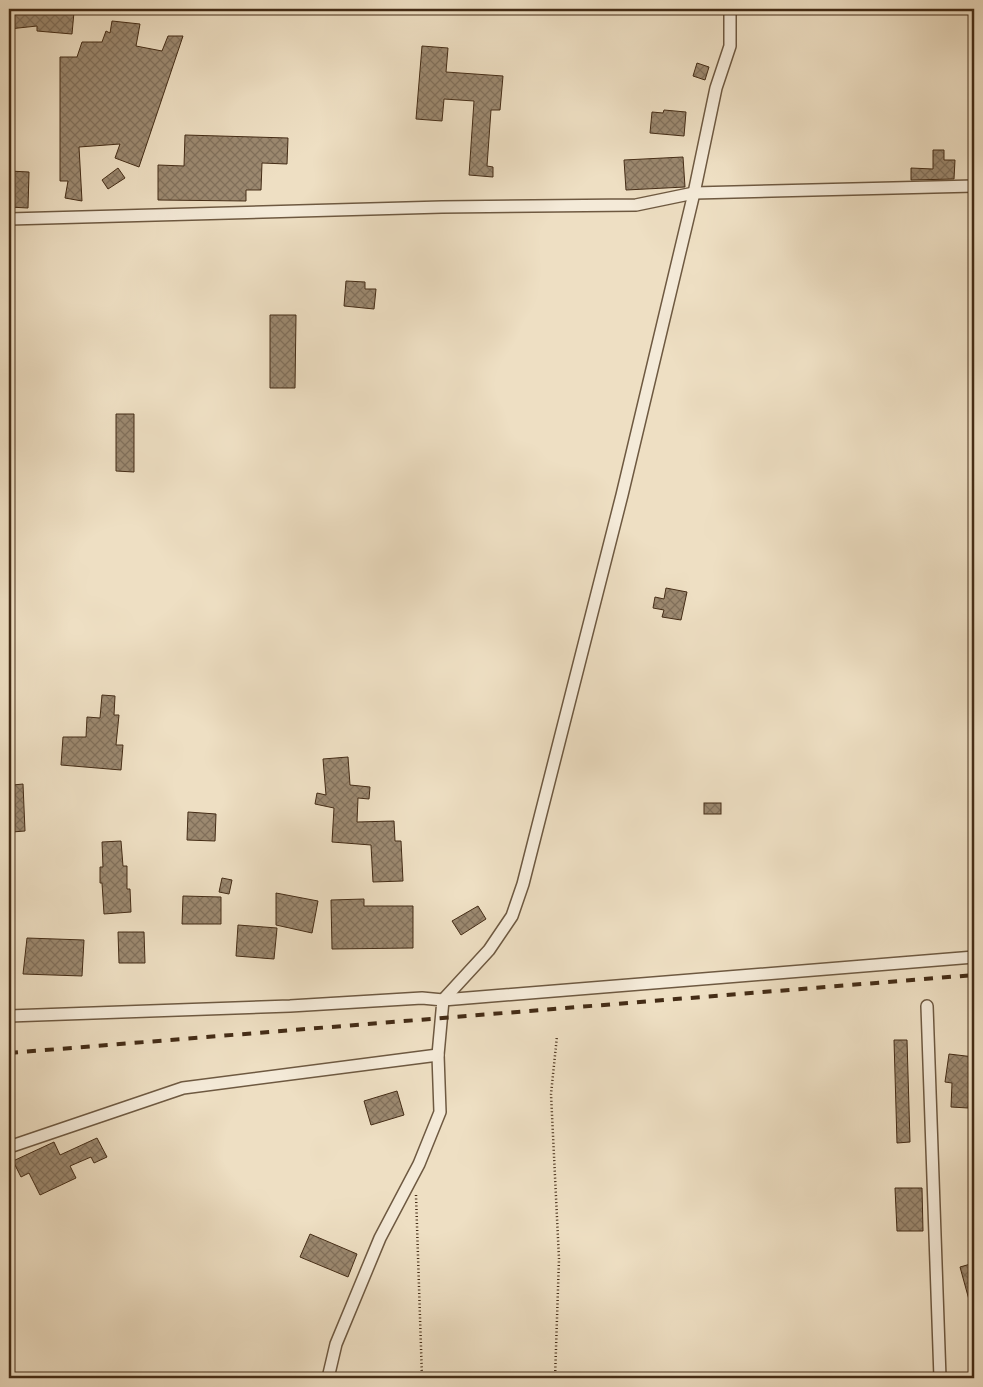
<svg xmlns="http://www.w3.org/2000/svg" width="983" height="1387" viewBox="0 0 983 1387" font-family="'Libre Bodoni',serif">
  <defs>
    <pattern id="building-cross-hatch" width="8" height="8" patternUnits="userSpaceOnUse" patternTransform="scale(1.25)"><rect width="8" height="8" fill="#9c8970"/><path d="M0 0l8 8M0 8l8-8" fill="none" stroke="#81705b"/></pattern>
  </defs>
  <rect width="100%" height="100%" fill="#eedfc3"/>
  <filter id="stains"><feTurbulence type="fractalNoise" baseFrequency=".004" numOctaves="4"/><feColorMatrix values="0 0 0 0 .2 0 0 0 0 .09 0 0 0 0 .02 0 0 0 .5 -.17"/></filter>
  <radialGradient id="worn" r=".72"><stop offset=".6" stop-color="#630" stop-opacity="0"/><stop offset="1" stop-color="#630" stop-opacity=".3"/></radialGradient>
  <g fill="url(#building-cross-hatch)" stroke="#442c16">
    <path d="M9 9H66V11L74 12 72 34 37 31V26L9 29Z"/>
    <path d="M112 21 140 24 136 46 162 51 168 36H183L139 167 115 158 120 144 79 147 82 201 65 198 68 181H60V57H77L82 42H102L106 31 110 33Z"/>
    <path d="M422 46 448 48 446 72 503 76 500 110H491L487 166 493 167V177L469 175 474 101 444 99 442 121 416 119Z"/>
    <path d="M697 63 709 67 705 80 693 76Z"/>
    <path d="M664 110 686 112 684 136 650 133 652 112 663 113Z"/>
    <path d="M185 135 288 138 287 164 262 163 261 190H246V201L158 200V165L184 166Z"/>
    <path d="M933 150H944V160H955L954 179 911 180V168L933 169Z"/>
    <path d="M683 157 685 187 626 190 624 160Z"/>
    <path d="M118 168 125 178 108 189 102 180Z"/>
    <path d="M9 171 29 172 28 208 9 207Z"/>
    <path d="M346 281 365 282V289H376L374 309 344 306Z"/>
    <path d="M270 315H296L295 388H270Z"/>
    <path d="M116 414H134V472L116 471Z"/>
    <path d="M666 588 687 592 681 620 662 617 664 610 653 608 655 597 664 599Z"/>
    <path d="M102 695 115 696 114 715H119L116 745H123L121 770 61 765 63 737H86L87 717 100 718Z"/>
    <path d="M348 757 350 785 370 787 369 799 358 798 357 822 394 821 395 841H401L403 881 373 882 371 845 332 842 334 808 315 804 317 793 326 795 323 759Z"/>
    <path d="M23 784 25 831 12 832V812H9V793H13V785Z"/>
    <rect x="704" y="803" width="17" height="11"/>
    <path d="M188 812 216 814 215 841 187 840Z"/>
    <path d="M121 841 123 866H127V889H130L131 912 104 914 102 883H100V867H103L102 842Z"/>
    <path d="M222 878 232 880 229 894 219 892Z"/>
    <path d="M276 893 318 901 312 933 276 925Z"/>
    <path d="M183 896 221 897V924H182Z"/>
    <path d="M364 899V906H413V948L332 949 331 900Z"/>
    <path d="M478 906 486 919 461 935 452 921Z"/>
    <path d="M238 925 277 928 274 959 236 956Z"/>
    <path d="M118 932H144L145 963H119Z"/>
    <path d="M27 938 84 940 82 976 23 974Z"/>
    <path d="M894 1040H907L910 1142 897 1143Z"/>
    <path d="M949 1054 974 1057 968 1108 951 1107 952 1083 945 1082Z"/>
    <path d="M397 1091 404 1115 371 1125 364 1101Z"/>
    <path d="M97 1138 107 1157 94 1163 91 1157 70 1166 76 1178 40 1195 29 1173 21 1177 13 1161 54 1142 60 1155Z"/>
    <path d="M895 1188H922L923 1231H897Z"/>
    <path d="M310 1234 357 1254 348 1277 300 1257Z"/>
    <path d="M974 1263V1306L971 1307 960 1267Z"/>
  </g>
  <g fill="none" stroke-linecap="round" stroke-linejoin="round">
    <defs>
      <g id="street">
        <path d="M9 219 442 207 636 205 694 193 974 186"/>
        <path d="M443 1000 489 950 512 916 523 884 622 495 694 193 716 88 730 46V9"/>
        <path d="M443 1000 974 957"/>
        <path d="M927 1006 940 1378"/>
        <path d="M9 1016 290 1006 422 998 443 1000 438 1055 440 1112 419 1164 380 1238 336 1344 328 1378"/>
        <path d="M9 1147 183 1088 438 1055"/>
      </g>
    </defs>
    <use href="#street" stroke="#6e5941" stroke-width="14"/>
    <g stroke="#442c16" stroke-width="2.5" stroke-dasharray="1 2.5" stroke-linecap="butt">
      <path d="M416 1195 422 1378"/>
      <path d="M555 1378 559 1259 551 1094 557 1036"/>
    </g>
    <use href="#street" stroke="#f4ead8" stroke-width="11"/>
    <path stroke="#442c16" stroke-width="4" stroke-dasharray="9 9" stroke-linecap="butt" d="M9 1053 974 975"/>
  </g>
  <rect width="983" height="1387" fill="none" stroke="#eedfc3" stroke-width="30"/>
  <rect x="10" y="10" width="963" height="1367" fill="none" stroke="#442c16" stroke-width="2.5"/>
  <rect x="15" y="15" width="953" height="1357" fill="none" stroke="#442c16"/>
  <rect width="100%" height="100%" filter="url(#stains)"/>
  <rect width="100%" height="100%" fill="url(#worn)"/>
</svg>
